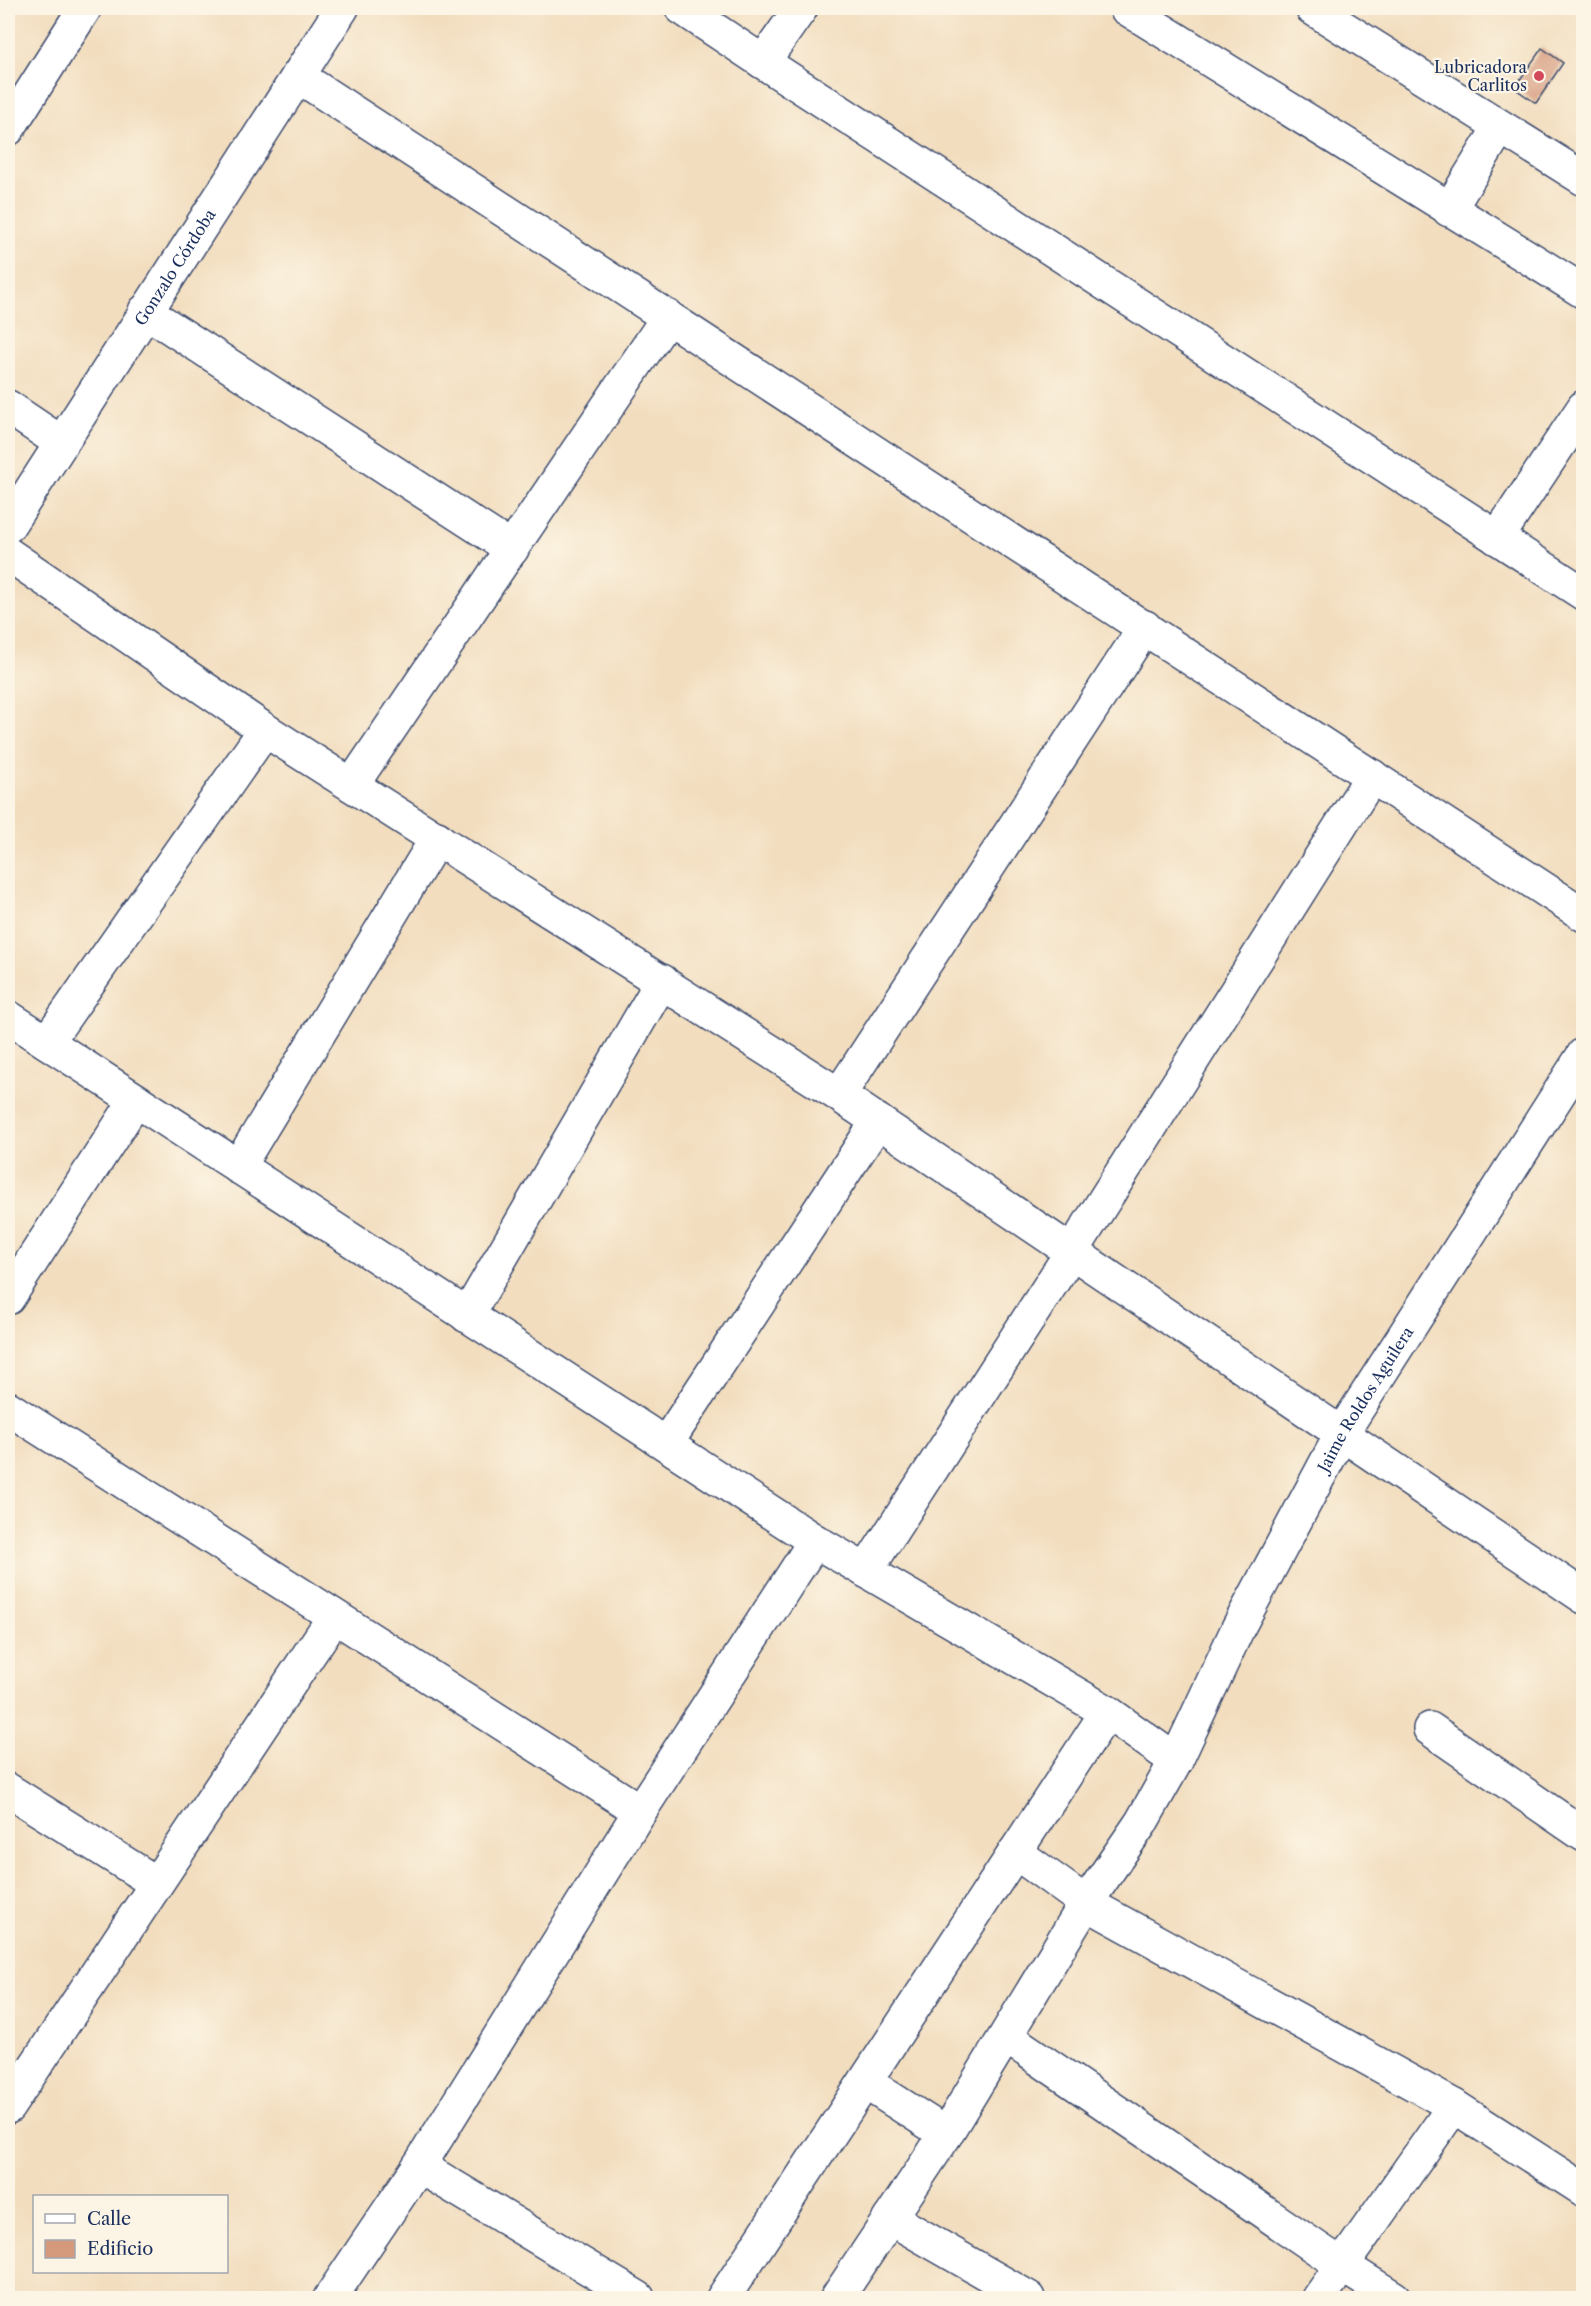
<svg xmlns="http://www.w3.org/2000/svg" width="1591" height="2306" viewBox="0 0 1591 2306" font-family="'Libre Caslon Text',serif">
  <rect width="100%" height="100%" fill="#fcf5e5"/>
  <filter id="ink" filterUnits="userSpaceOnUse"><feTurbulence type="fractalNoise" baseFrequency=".0167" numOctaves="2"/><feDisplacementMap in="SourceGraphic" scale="12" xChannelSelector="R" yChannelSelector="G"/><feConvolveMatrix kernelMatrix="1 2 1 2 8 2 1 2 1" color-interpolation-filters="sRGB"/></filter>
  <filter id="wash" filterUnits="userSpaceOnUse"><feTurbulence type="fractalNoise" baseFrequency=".008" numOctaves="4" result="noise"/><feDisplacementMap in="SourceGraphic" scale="24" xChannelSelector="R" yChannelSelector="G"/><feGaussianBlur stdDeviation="1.35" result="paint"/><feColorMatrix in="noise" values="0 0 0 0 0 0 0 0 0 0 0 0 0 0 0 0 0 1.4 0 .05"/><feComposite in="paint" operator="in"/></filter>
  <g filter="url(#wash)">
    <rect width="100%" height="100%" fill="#f2ddbe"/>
    <g id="blocks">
      <path fill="#d5997c" d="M1542 48 1563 63 1536 103 1514 88Z"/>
    </g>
  </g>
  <g filter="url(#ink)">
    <use href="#blocks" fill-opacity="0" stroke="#3b496c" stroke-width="1.5"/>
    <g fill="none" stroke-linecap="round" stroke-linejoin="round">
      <defs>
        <g id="street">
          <path d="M682 8 763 62 1584 594"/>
          <path d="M763 62 801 8"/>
          <path d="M298 76 1584 915"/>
          <path d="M8 129 85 8"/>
          <path d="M145 311 512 549"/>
          <path d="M8 407 60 442"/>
          <path id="s1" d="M8 526 342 8"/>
          <path d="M1497 538 1584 407"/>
          <path d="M8 554 265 730 839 1095 1584 1597"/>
          <path d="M352 785 668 317"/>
          <path d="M8 1017 815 1541 1107 1712 1176 1761"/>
          <path d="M47 1042 265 730"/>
          <path d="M839 1095 1145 627"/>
          <path d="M238 1167 437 838"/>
          <path d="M8 1298 136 1100"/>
          <path d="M467 1316 662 981"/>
          <path d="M8 1408 640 1811"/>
          <path d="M666 1444 878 1121"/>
          <path d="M866 1571 1071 1253 1372 776"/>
          <path d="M1430 1729 1584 1835"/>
          <path d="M8 1790 156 1883"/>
          <path d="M1015 1852 1086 1903 1454 2106 1584 2190"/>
          <path d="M1007 2037 1343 2266 1394 2298"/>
          <path d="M865 2082 946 2134"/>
          <path d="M8 2107 334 1617"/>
          <path d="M419 2166 638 2298"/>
          <path d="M890 2218 1029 2298"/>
          <path d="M330 2298 419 2166 640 1811 815 1541"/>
          <path d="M723 2298 1107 1712"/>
          <path id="s2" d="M837 2298 946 2134 1086 1903 1141 1823 1176 1761 1238 1628 1342 1433 1584 1054"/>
          <path d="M1319 2298 1454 2106"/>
        </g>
        <g id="secondary">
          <path d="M1126 8 1584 292"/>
          <path d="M1312 8 1584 179"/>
          <path d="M1449 210 1500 127"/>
        </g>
      </defs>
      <use href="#street" stroke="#3b496c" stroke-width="36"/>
      <use href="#secondary" stroke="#3b496c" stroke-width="36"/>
      <use href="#street" stroke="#fff" stroke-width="33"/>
      <use href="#secondary" stroke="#fff" stroke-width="33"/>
    </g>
  </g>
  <circle fill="#d1495b" stroke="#fcf5e5" stroke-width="2" cx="1539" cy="76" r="6"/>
  <g text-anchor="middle" stroke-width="4.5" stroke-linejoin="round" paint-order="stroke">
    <g font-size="16" fill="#1b2f5e" stroke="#fcf5e5" text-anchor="end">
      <text x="1527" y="73">Lubricadora<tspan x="1527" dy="18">Carlitos</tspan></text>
    </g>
    <g font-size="16" fill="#1b2f5e" stroke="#fcf5e5">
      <text dy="6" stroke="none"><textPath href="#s1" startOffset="308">Gonzalo Córdoba</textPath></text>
      <text dy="6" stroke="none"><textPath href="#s2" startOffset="1044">Jaime Roldos Aguilera</textPath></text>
    </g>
  </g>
  <rect width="1591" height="2306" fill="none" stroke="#fcf5e5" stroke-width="30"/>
  <rect x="33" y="2195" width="195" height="78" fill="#fcf5e5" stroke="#a2a6af" stroke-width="1.5"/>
  <rect x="45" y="2214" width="30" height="9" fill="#ffffff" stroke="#a2a6af" stroke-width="1.5"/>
  <text x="87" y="2225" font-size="18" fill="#1b2f5e">Calle</text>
  <rect x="45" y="2240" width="30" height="18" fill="#d5997c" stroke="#a2a6af" stroke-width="1.5"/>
  <text x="87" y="2255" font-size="18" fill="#1b2f5e">Edificio</text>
</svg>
